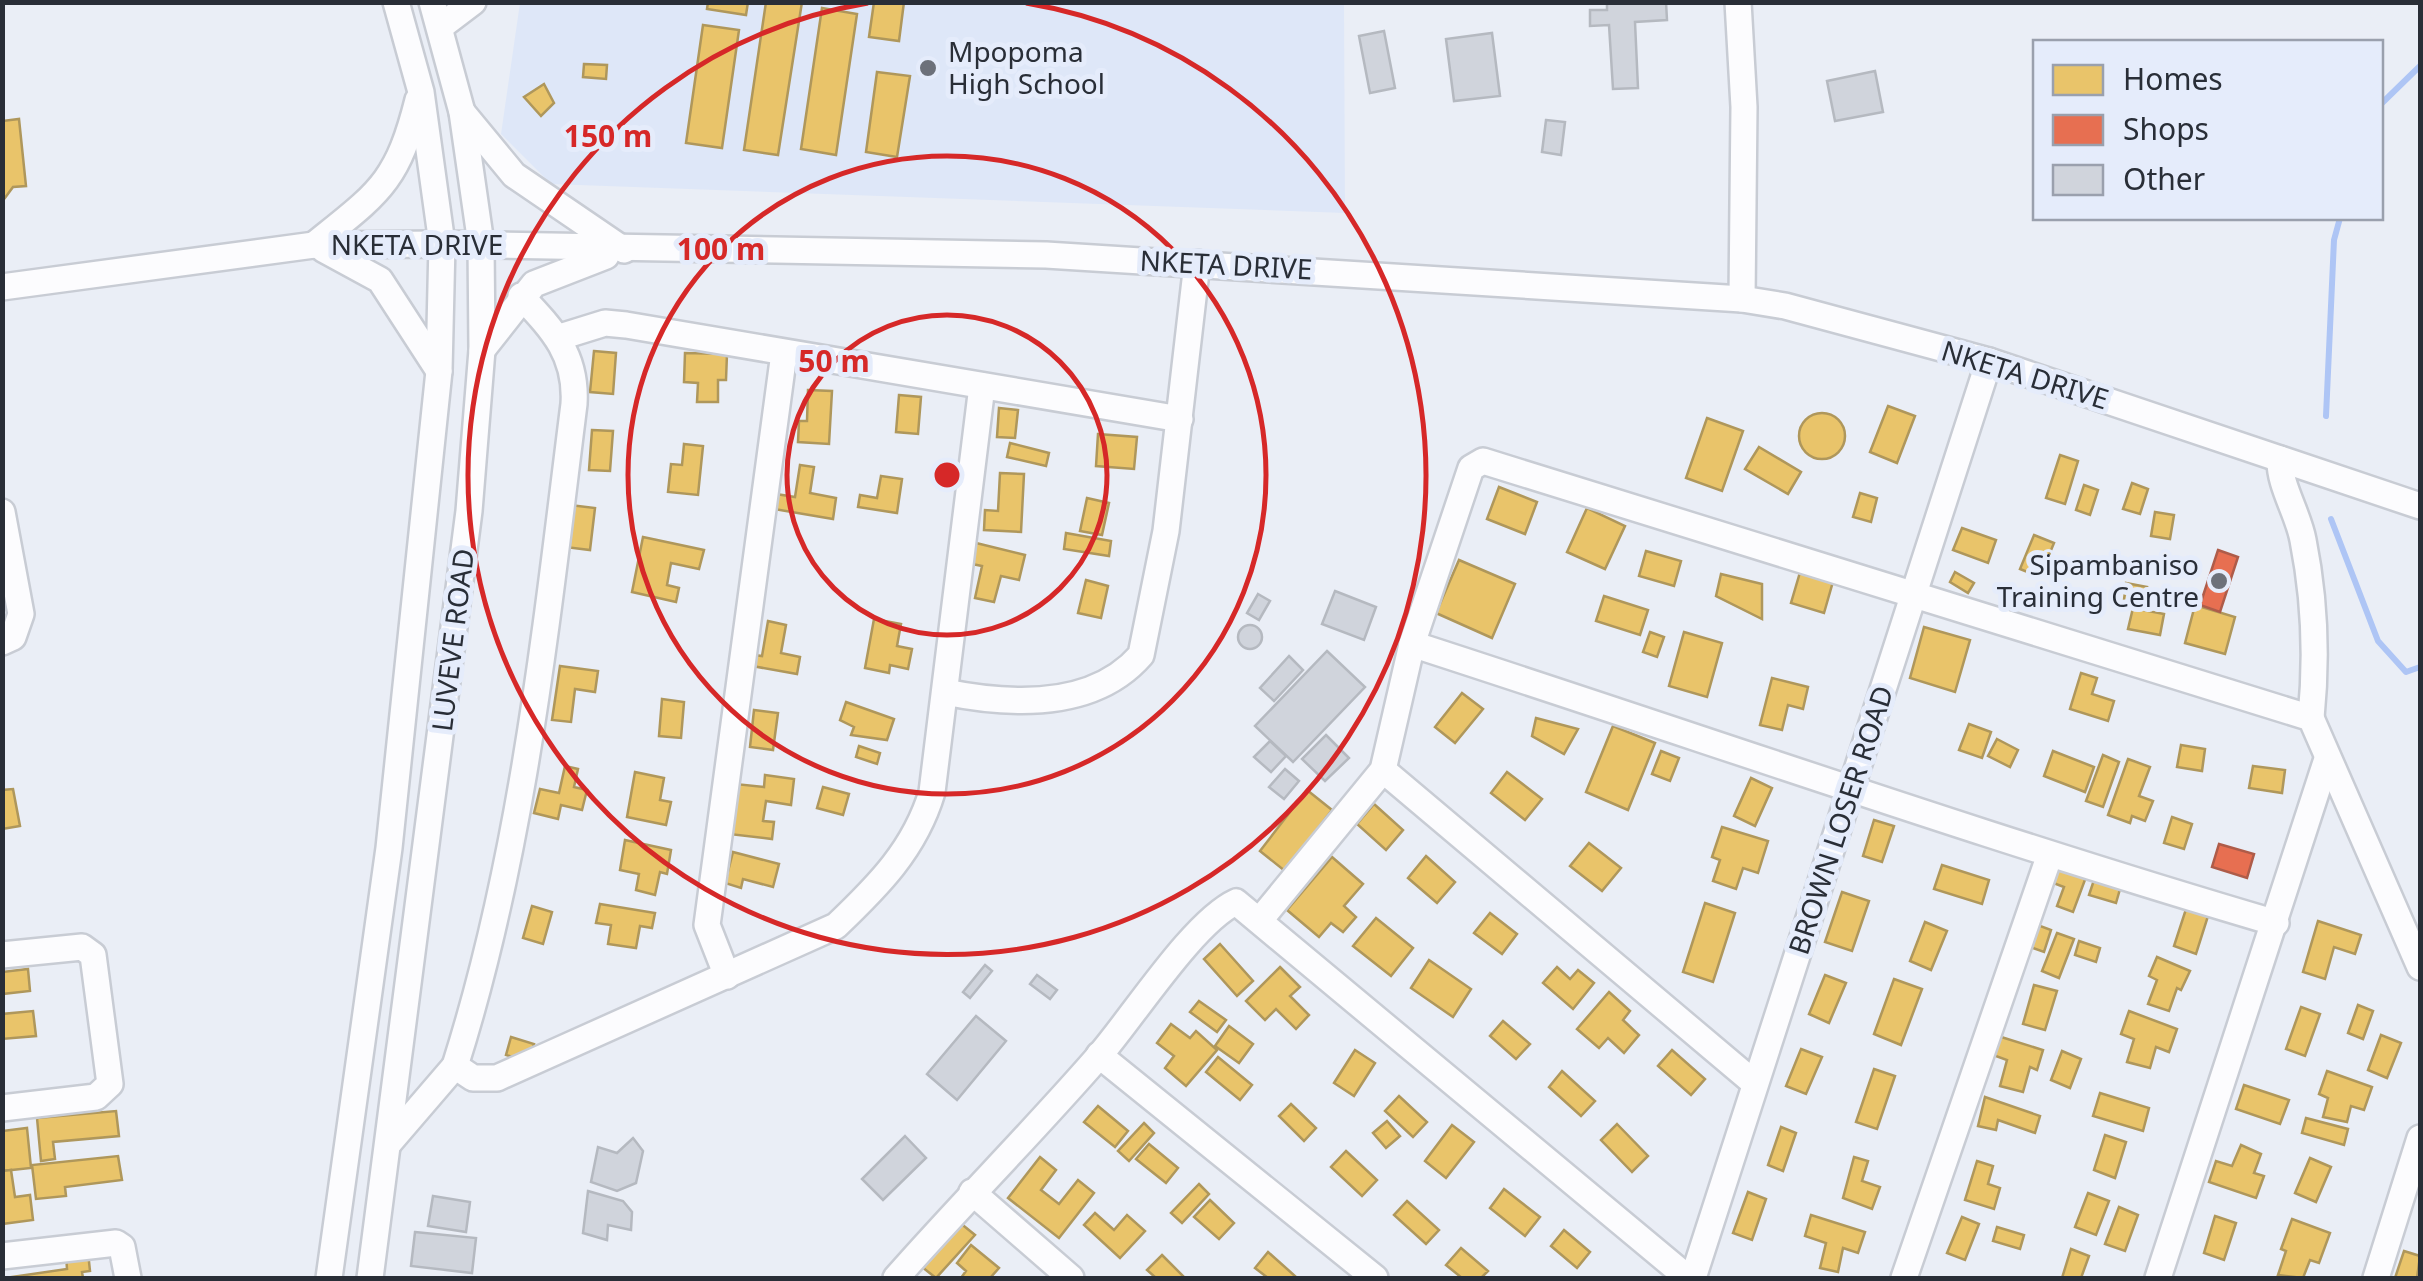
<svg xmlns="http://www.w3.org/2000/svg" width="2423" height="1281" viewBox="0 0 2423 1281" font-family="'Noto Sans',sans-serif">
  <rect width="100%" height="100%" fill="#eaeef6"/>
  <path fill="#dee7f8" d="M520 3H1344L1345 213 551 184 501 134Z"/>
  <g fill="#e9c46a" stroke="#af975b" stroke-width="2.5">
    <path d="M708 2H748L746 15 707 9Z"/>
    <path d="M766 2H802L778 155 744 150Z"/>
    <path d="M874 2H904L899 41 869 37Z"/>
    <path d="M822 8 857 14 836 155 801 149Z"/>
    <path d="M703 25 739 30 722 148 686 143Z"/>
    <path d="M584 64 607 65 606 79 583 77Z"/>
    <path d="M877 72 910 76 897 157 866 152Z"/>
    <path d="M544 84 554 103 541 116 524 97Z"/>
    <path d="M19 119 26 186 13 187 2 202V121Z"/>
    <path d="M594 351 616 353 613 394 590 392Z"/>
    <path d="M685 353 727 354 726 380H718V402H697L698 383 684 382Z"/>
    <path d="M808 390 832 391 829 444 798 442 799 421H807Z"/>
    <path d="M899 395 921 397 918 434 896 432Z"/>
    <path d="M1888 406 1915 416 1897 463 1870 452Z"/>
    <path d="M999 408 1018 410 1015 438 997 437Z"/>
    <circle cx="1822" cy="436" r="23"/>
    <path d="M1707 418 1743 431 1722 491 1686 478Z"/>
    <path d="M592 430 613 431 610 471 589 470Z"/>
    <path d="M1098 434 1137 437 1134 469 1096 466Z"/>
    <path d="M1010 443 1049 453 1046 466 1007 457Z"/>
    <path d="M684 444 703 446 698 495 668 492 671 464 682 465Z"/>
    <path d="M1759 447 1801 472 1788 494 1745 469Z"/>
    <path d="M2060 455 2078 461 2065 504 2046 498Z"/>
    <path d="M800 465 814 467 810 493 836 498 833 519 774 509 776 494 795 497Z"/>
    <path d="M1000 473 1024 474 1021 532 984 530 985 510 998 511Z"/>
    <path d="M881 476 902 479 897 513 858 507 860 495 877 498Z"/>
    <path d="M2132 483 2148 489 2140 514 2123 509Z"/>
    <path d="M2084 485 2098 490 2090 515 2076 510Z"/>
    <path d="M1499 487 1537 502 1525 534 1487 519Z"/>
    <path d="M1860 493 1877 498 1871 522 1853 517Z"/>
    <path d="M1087 498 1109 503 1102 535 1080 531Z"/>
    <path d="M570 505 595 508 590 550 565 547Z"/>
    <path d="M1587 508 1625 526 1605 569 1567 552Z"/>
    <path d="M2155 512 2174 515 2170 539 2151 536Z"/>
    <path d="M1962 528 1996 540 1988 563 1953 550Z"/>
    <path d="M1066 533 1111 541 1109 556 1064 549Z"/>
    <path d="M2034 535 2054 543 2040 577 2020 569Z"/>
    <path d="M643 537 704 550 699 569 671 563 667 585 679 588 676 602 632 592Z"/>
    <path d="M972 542 1025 555 1019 580 1001 576 994 602 975 598 982 566 967 563Z"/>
    <path d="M1646 551 1681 561 1674 586 1639 576Z"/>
    <path d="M1459 560 1515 584 1492 638 1436 613Z"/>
    <path d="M1801 569 1834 578 1824 613 1791 603Z"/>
    <path d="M1955 572 1974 583 1968 593 1950 582Z"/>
    <path d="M1721 574 1762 584V619L1716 596Z"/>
    <path d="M1086 580 1108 586 1101 618 1078 613Z"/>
    <path d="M2126 583 2147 587 2144 603 2124 600Z"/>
    <path d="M1604 596 1648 610 1640 635 1596 621Z"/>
    <path d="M2195 605 2235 617 2225 654 2185 643Z"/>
    <path d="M2133 608 2164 614 2160 635 2128 629Z"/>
    <path d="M874 619 901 624 897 646 912 649 908 669 890 665 889 673 865 668Z"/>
    <path d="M768 621 786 625 781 653 800 657 797 674 752 666 754 655 762 656Z"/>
    <path d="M1924 627 1970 640 1955 692 1910 678Z"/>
    <path d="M1650 632 1664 637 1657 657 1643 652Z"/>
    <path d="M1684 632 1722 643 1707 697 1669 686Z"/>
    <path d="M560 666 598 671 595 692 575 689 571 722 552 720Z"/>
    <path d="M2081 673 2097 678 2092 694 2114 701 2108 721 2070 709Z"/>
    <path d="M1772 678 1808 687 1803 709 1788 705 1782 730 1760 725Z"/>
    <path d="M1462 693 1483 709 1455 743 1435 727Z"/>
    <path d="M662 699 684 702 681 738 659 736Z"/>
    <path d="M846 702 894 719 887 740 851 735 854 727 840 720Z"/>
    <path d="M754 710 778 713 773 750 750 747Z"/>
    <path d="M1536 718 1578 729 1564 754 1532 736Z"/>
    <path d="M1969 724 1991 732 1982 758 1959 750Z"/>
    <path d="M1613 726 1655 743 1628 810 1586 792Z"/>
    <path d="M1997 739 2018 750 2010 767 1988 756Z"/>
    <path d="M2181 745 2205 749 2202 771 2177 767Z"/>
    <path d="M859 746 880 753 877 764 856 757Z"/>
    <path d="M1661 751 1679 758 1670 781 1652 774Z"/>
    <path d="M2053 751 2094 767 2085 792 2044 776Z"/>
    <path d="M2103 755 2119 762 2103 807 2086 801Z"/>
    <path d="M2128 759 2150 767 2139 796 2153 801 2145 821 2132 816 2130 823 2108 815Z"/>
    <path d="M565 766 578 769 574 787 587 790 582 810 561 805 558 819 534 813 540 789 559 793Z"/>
    <path d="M2253 766 2285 770 2282 793 2249 788Z"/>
    <path d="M635 772 664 778 660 800 671 802 666 825 627 817Z"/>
    <path d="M1507 772 1542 799 1525 820 1491 793Z"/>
    <path d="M765 775 794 779 791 805 766 801 763 821 774 822 772 839 729 834 736 784 764 787Z"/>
    <path d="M1751 778 1772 788 1755 826 1734 816Z"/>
    <path d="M823 787 849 794 843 815 817 808Z"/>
    <path d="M13 789 20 826 2 829V790Z"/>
    <path d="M1307 790 1332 810 1285 871 1260 851Z"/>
    <path d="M1374 804 1403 830 1386 850 1357 824Z"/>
    <path d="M2172 817 2192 824 2184 849 2164 843Z"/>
    <path d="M1874 820 1894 826 1882 862 1863 856Z"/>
    <path d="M1722 827 1768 841 1758 873 1743 868 1736 889 1713 881 1720 860 1712 857Z"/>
    <path d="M625 840 671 850 667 874 660 872 655 895 636 890 639 874 620 870Z"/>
    <path d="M1589 843 1621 868 1602 891 1570 866Z"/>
    <path d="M733 852 779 864 773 887 743 879 741 888 725 883Z"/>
    <path d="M1426 856 1455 882 1437 903 1408 878Z"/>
    <path d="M1332 857 1363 884 1344 906 1356 917 1343 932 1331 923 1319 937 1287 910Z"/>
    <path d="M1942 865 1989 880 1982 904 1934 889Z"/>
    <path d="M2052 866 2086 877 2073 912 2057 906 2064 887 2048 881Z"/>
    <path d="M2096 874 2122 882 2116 903 2089 895Z"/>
    <path d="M1842 892 1869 901 1852 951 1825 942Z"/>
    <path d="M1705 903 1735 913 1713 982 1683 972Z"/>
    <path d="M600 904 655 913 652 928 640 926 636 948 608 944 611 925 596 923Z"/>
    <path d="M532 906 552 912 543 944 523 938Z"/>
    <path d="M2186 909 2208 916 2196 954 2174 946Z"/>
    <path d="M1490 913 1517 934 1502 954 1474 933Z"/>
    <path d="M1376 918 1413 948 1391 976 1353 946Z"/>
    <path d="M2318 921 2361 935 2355 954 2334 947 2325 979 2303 972Z"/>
    <path d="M1925 922 1947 931 1931 970 1910 961Z"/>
    <path d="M2032 923 2051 930 2044 952 2025 945Z"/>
    <path d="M2057 933 2074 939 2059 978 2042 971Z"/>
    <path d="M2079 941 2100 948 2096 962 2075 955Z"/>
    <path d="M1220 944 1253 981 1237 996 1204 959Z"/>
    <path d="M2157 957 2190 971 2181 990 2177 988 2169 1011 2148 1004 2157 980 2149 976Z"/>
    <path d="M1429 960 1471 989 1453 1017 1411 988Z"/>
    <path d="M1280 967 1300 987 1290 996 1309 1015 1296 1029 1276 1009 1265 1020 1246 1001Z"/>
    <path d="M1557 967 1570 979 1578 970 1594 983 1573 1009 1543 983Z"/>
    <path d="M28 969 30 991 2 994V972Z"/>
    <path d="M1825 975 1846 983 1829 1023 1809 1014Z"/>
    <path d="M1894 979 1922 989 1901 1045 1874 1034Z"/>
    <path d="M2034 985 2057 991 2045 1030 2023 1024Z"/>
    <path d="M1609 992 1630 1011 1623 1020 1639 1035 1624 1053 1608 1038 1599 1048 1577 1029Z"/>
    <path d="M1199 1001 1226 1020 1217 1032 1190 1012Z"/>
    <path d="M2358 1005 2373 1011 2363 1039 2348 1033Z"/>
    <path d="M2301 1007 2320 1014 2305 1056 2286 1049Z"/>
    <path d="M33 1011 36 1036 2 1039V1014Z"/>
    <path d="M2129 1011 2177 1029 2169 1052 2156 1047 2150 1068 2127 1062 2134 1039 2121 1034Z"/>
    <path d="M1503 1021 1530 1044 1516 1059 1490 1036Z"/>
    <path d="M1171 1024 1190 1038 1196 1031 1217 1050 1186 1086 1165 1068 1174 1056 1157 1043Z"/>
    <path d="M1229 1026 1253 1044 1239 1063 1215 1046Z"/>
    <path d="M2381 1035 2401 1043 2387 1078 2368 1070Z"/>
    <path d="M1998 1036 2043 1050 2037 1070 2030 1067 2023 1092 2000 1086 2007 1060 1993 1055Z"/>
    <path d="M511 1037 534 1044 529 1062 506 1055Z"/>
    <path d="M1801 1049 1822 1057 1806 1094 1786 1086Z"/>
    <path d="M1355 1050 1375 1063 1354 1096 1334 1083Z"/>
    <path d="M1672 1050 1705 1079 1691 1095 1658 1066Z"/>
    <path d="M2062 1051 2081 1059 2070 1088 2051 1080Z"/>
    <path d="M1218 1057 1252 1085 1240 1100 1206 1072Z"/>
    <path d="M1874 1069 1895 1076 1877 1129 1856 1122Z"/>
    <path d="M1562 1071 1595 1101 1581 1116 1549 1087Z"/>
    <path d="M2327 1071 2372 1087 2364 1110 2351 1106 2347 1122 2323 1117 2328 1098 2319 1094Z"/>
    <path d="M2244 1085 2289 1100 2280 1124 2236 1109Z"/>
    <path d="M2100 1093 2149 1108 2143 1131 2093 1116Z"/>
    <path d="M1399 1096 1427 1122 1413 1137 1385 1111Z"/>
    <path d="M1985 1097 2040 1116 2035 1133 1998 1120 1996 1130 1978 1126Z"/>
    <path d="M1291 1104 1316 1128 1304 1141 1279 1116Z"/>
    <path d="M1098 1106 1128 1131 1115 1147 1084 1122Z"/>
    <path d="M116 1111 119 1136 53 1142 55 1159 41 1161 37 1118Z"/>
    <path d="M2306 1118 2348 1129 2344 1145 2302 1133Z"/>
    <path d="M1387 1121 1400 1136 1386 1148 1373 1133Z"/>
    <path d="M1144 1123 1154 1133 1129 1161 1118 1151Z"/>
    <path d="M1617 1124 1648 1156 1632 1172 1601 1140Z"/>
    <path d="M1452 1125 1474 1142 1446 1178 1425 1161Z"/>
    <path d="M1781 1127 1796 1133 1783 1171 1768 1165Z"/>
    <path d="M27 1128 31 1168 2 1171V1131Z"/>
    <path d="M2105 1135 2126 1142 2115 1178 2094 1170Z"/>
    <path d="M1149 1144 1178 1168 1166 1183 1136 1159Z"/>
    <path d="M2241 1145 2261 1154 2254 1173 2264 1176 2256 1198 2209 1182 2216 1161 2232 1166Z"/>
    <path d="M1346 1151 1377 1180 1362 1196 1331 1167Z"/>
    <path d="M118 1156 122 1180 65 1187 66 1196 36 1199 32 1165Z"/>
    <path d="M1040 1157 1056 1170 1041 1190 1059 1204 1078 1180 1094 1193 1059 1238 1008 1198Z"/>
    <path d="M1854 1157 1868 1161 1862 1181 1880 1187 1872 1209 1843 1198Z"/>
    <path d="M2310 1158 2331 1167 2316 1202 2295 1193Z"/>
    <path d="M1977 1161 1993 1166 1988 1184 2000 1188 1994 1209 1965 1200Z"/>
    <path d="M11 1170 15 1197 30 1195 33 1220 2 1224V1171Z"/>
    <path d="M1199 1184 1209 1194 1182 1223 1171 1213Z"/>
    <path d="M1504 1189 1540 1217 1525 1236 1490 1208Z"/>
    <path d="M1748 1192 1766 1199 1752 1240 1733 1233Z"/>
    <path d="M2088 1193 2109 1201 2096 1235 2075 1227Z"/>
    <path d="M1210 1200 1234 1223 1219 1239 1194 1217Z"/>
    <path d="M1407 1201 1439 1230 1426 1244 1394 1215Z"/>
    <path d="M2119 1207 2138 1215 2125 1251 2105 1244Z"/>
    <path d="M1095 1213 1114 1230 1127 1215 1145 1231 1120 1258 1084 1225Z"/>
    <path d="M1811 1215 1865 1232 1858 1253 1843 1248 1838 1272 1820 1268 1826 1243 1805 1236Z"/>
    <path d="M2215 1216 2236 1223 2224 1260 2204 1253Z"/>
    <path d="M1962 1217 1979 1224 1965 1260 1947 1253Z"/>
    <path d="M954 1218 975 1235 936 1278 917 1263Z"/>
    <path d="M2292 1219 2330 1233 2319 1263 2310 1260 2303 1278 2278 1275 2286 1251 2281 1249Z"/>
    <path d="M1997 1227 2024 1235 2020 1249 1993 1241Z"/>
    <path d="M1564 1230 1590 1252 1577 1268 1551 1246Z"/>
    <path d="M971 1245 999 1268 990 1278H961L966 1271 957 1263Z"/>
    <path d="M1461 1248 1488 1271 1481 1278H1462L1446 1265Z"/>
    <path d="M2071 1249 2089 1256 2081 1278H2062Z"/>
    <path d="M2404 1251 2420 1256 2417 1278H2395Z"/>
    <path d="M88 1252 90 1271 82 1272 83 1278H5L67 1269 66 1255Z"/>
    <path d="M1268 1252 1295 1276 1292 1278H1268L1255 1268Z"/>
    <path d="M1162 1255 1185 1278H1156L1147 1270Z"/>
  </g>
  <g fill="#e76f51" stroke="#ae5c49" stroke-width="2.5">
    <path d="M2218 550 2238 557 2220 612 2200 605Z"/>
    <path d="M2219 844 2254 854 2247 878 2212 867Z"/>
  </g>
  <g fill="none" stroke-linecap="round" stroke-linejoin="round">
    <g stroke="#aec5f5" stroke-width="6">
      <path d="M2380 105 2420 66"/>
      <path d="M2326 416 2334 240 2340 218"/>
      <path d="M2331 519 2378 641 2406 672 2420 667"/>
    </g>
  </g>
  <g fill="#d0d4dc" stroke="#b5b9c0" stroke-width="2.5">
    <path d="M1607 2H1666L1667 20 1635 22 1638 88 1613 89 1609 25 1590 26V10H1607Z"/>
    <path d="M1384 31 1395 88 1370 93 1359 36Z"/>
    <path d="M1492 33 1500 96 1454 101 1446 39Z"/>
    <path d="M1875 71 1883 112 1835 121 1827 81Z"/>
    <path d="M1546 120 1565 122 1561 155 1542 152Z"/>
    <path d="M1335 591 1376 607 1364 640 1322 624Z"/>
    <path d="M1258 594 1270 601 1259 620 1247 613Z"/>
    <circle cx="1250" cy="637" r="12"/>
    <path d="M1327 651 1365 687 1293 762 1255 726Z"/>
    <path d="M1289 656 1303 670 1274 701 1260 688Z"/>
    <path d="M1326 735 1349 758 1325 781 1302 759Z"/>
    <path d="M1270 741 1286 756 1271 772 1254 757Z"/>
    <path d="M1285 769 1299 781 1284 799 1269 787Z"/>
    <path d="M985 965 992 971 970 998 963 992Z"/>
    <path d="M1037 975 1057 990 1050 999 1030 984Z"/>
    <path d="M976 1016 1006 1041 957 1100 927 1074Z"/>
    <path d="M905 1136 926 1158 883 1200 862 1179Z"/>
    <path d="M633 1138 643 1151 636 1183 617 1191 591 1182 598 1147 617 1153Z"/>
    <path d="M588 1191 623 1201 632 1212 631 1230 608 1225 607 1240 583 1233Z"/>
    <path d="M433 1196 470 1202 466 1232 428 1226Z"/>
    <path d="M415 1232 476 1238 472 1273 411 1266Z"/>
  </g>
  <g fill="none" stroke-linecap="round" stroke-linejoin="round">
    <defs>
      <g id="minor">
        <path d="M1738 2 1744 107 1742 299"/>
        <path d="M440 27 473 2"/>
        <path d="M462 112 514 175 624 250"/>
        <path d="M314 245C378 193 397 184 418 100"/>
        <path d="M323 249 380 280 439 371"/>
        <path d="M2 287 314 245 442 244 1046 255 1742 299 1785 306 1989 361 2420 506"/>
        <path d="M521 296C553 330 577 355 574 404 546 626 523 852 455 1066L473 1078H497L836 926C878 886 915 849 932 792L982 386"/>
        <path d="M560 337 605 323 626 325 1180 419"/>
        <path d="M482 350 534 284 606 256"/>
        <path d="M2280 459C2279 485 2298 513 2303 540 2315 600 2317 658 2311 718"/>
        <path d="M2 512 21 614 13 637 2 642"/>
        <path d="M1412 644C1700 737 1986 838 2276 923"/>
        <path d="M945 692C1009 705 1093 710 1141 655L1166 531 1197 263"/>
        <path d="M1383 770 1753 1082"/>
        <path d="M1260 920 1383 770 1412 644 1471 468 1483 461 2311 718 2420 967"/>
        <path d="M2 955 82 947 93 955 110 1084 96 1097 2 1108"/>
        <path d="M727 976 707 925 784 353"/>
        <path d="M1099 1055 1375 1278"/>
        <path d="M388 1144 455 1066"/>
        <path d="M972 1192 1071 1278"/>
        <path d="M2 1256 116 1243 122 1247 128 1278"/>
        <path d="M329 1278 389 848 439 371 442 244 421 92 396 2"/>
        <path d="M370 1278 469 511 482 350 481 244 462 112 432 2"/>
        <path d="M896 1278C962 1203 1033 1132 1099 1056 1133 1017 1193 922 1236 902L1688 1278"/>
        <path d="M1693 1278 1989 361"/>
        <path d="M1904 1278 2049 857"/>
        <path d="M2158 1278 2326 762"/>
        <path d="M2376 1278 2420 1138"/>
      </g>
    </defs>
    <use href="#minor" stroke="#c8ccd4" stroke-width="30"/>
    <use href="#minor" stroke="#fcfcfe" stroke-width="25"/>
  </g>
  <g fill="none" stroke="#d62828" stroke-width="5">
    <circle cx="947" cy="475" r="160"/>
    <circle cx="947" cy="475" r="319"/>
    <path d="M1026 3A479 479 0 1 1 868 3"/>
  </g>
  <g fill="#6d717a" stroke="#e5ecfb" stroke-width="4">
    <circle cx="928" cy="68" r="10"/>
    <circle cx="2219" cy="581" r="10"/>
  </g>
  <g text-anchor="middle" stroke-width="10" stroke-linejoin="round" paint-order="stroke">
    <g font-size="28" fill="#292e37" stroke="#e5ecfb" text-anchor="start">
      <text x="948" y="62">Mpopoma<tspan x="948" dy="32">High School</tspan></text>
      <text x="2199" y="575" text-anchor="end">Sipambaniso<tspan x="2199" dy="32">Training Centre</tspan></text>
    </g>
    <g font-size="28" fill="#292e37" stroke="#e5ecfb">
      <text x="417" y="255">NKETA DRIVE</text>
      <text transform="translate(1226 265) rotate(3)" y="10">NKETA DRIVE</text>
      <text transform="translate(2025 375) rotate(17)" y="10">NKETA DRIVE</text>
      <text transform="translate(453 640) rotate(-83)" y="10">LUVEVE ROAD</text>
      <text transform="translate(1841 820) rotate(-72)" y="10">BROWN LOSER ROAD</text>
    </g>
  </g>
  <circle cx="947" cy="475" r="15" fill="#d62828" stroke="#e5ecfb" stroke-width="5"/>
  <g font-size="30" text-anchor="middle" font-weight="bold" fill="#d62828" stroke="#e5ecfb" stroke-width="10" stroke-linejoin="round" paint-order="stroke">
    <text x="608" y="147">150 m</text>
    <text x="721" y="260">100 m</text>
    <text x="834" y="372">50 m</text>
  </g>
  <rect width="2423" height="1281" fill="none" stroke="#292e37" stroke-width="10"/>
  <rect x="2033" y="40" width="350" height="180" fill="#e5ecfb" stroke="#9aa0ad" stroke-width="2.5"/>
  <rect x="2053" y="65" width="50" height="30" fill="#e9c46a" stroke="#9aa0ad" stroke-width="2.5"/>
  <text x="2123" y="90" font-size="30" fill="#292e37">Homes</text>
  <rect x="2053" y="115" width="50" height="30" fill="#e76f51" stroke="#9aa0ad" stroke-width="2.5"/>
  <text x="2123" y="140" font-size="30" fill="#292e37">Shops</text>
  <rect x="2053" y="165" width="50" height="30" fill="#d0d4dc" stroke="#9aa0ad" stroke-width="2.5"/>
  <text x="2123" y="190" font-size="30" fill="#292e37">Other</text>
</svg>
